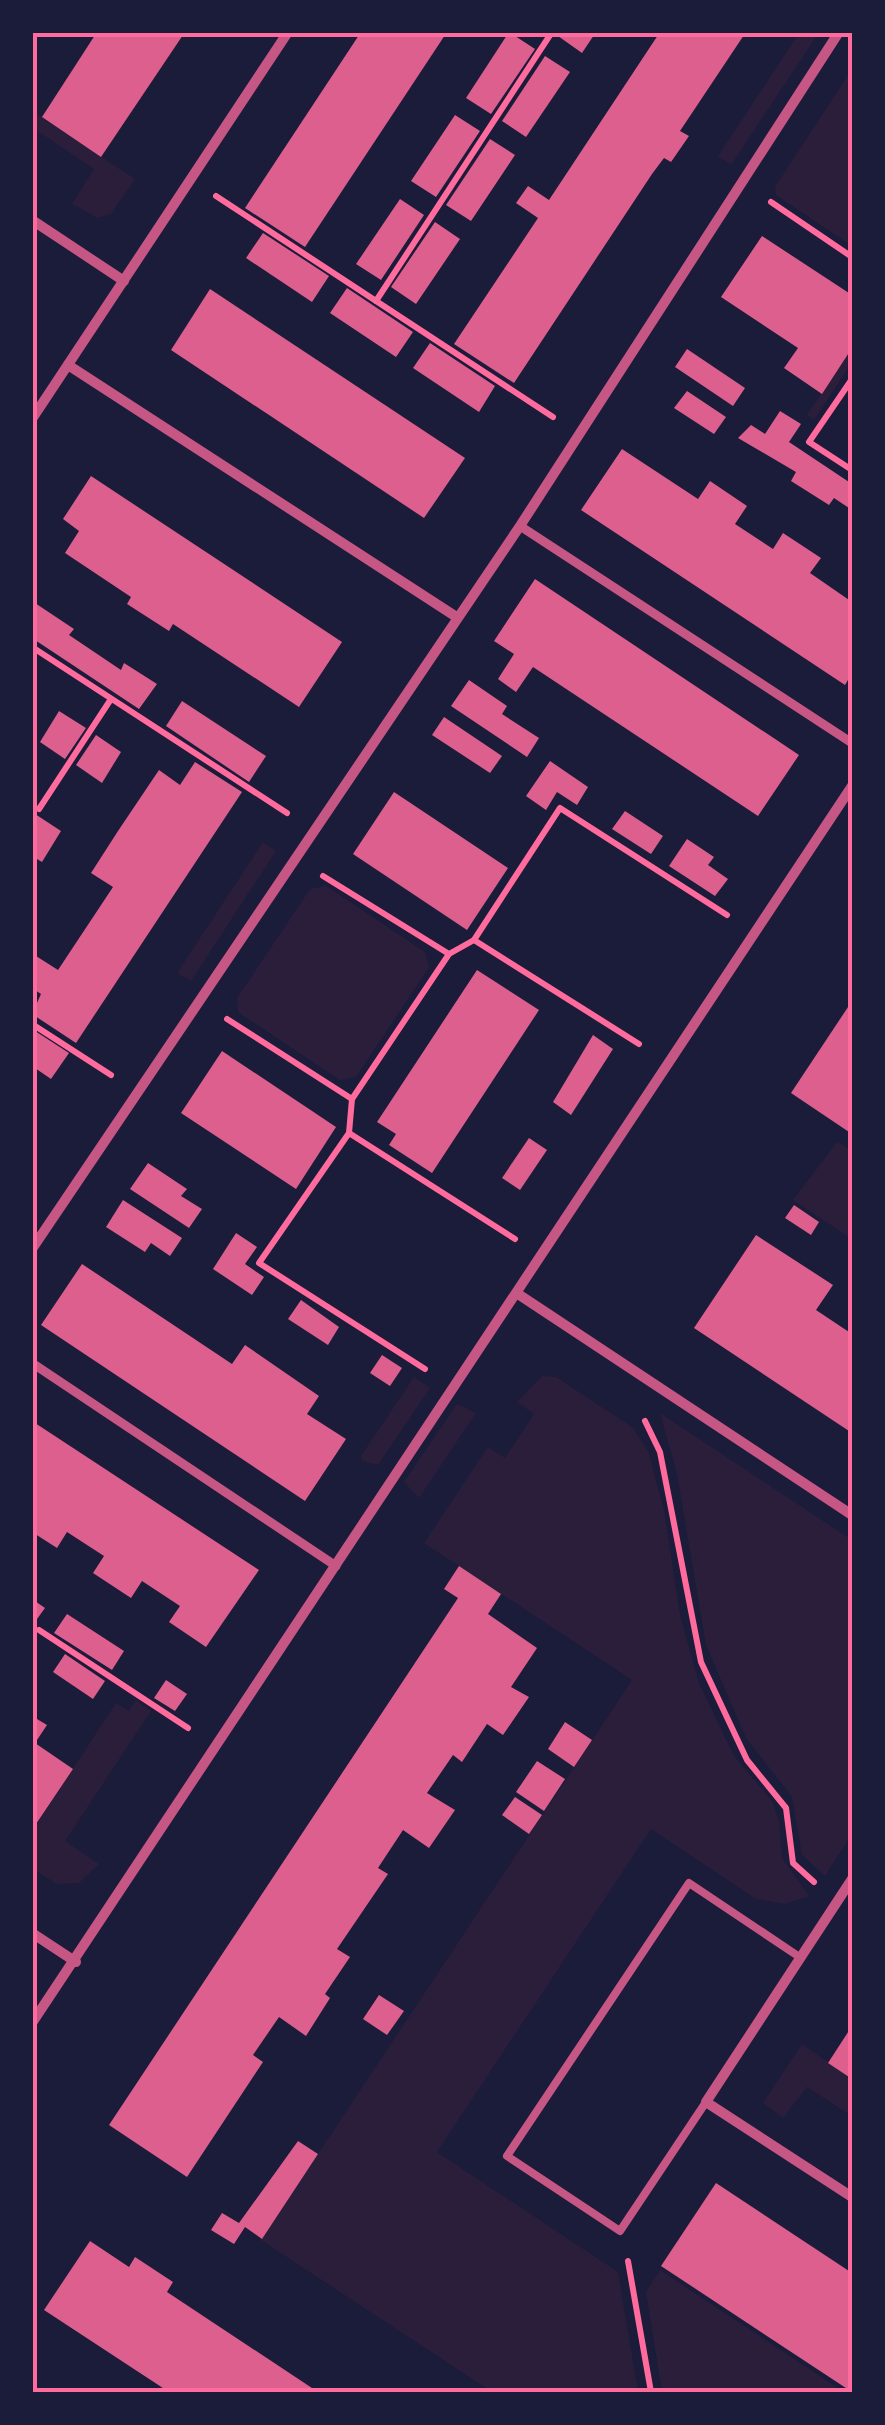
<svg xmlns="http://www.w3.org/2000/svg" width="885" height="2425" viewBox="0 0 885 2425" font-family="Karla,sans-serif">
  <rect width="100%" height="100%" fill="#1b1b3a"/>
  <g fill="#2a1e3b">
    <path d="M799 33 816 37 731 165 718 156Z"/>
    <path d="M852 69V246L776 195 775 187Z"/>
    <path d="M32 111 135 179 111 214 98 218 72 204 94 169 33 128Z"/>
    <path d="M852 348V362L814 420 807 415Z"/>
    <path d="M263 842 276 851 191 981 177 973Z"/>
    <path d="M326 886 425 952 429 967 356 1077 340 1080 238 1012 237 998 310 889Z"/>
    <path d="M837 1142 852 1150V1239L793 1200Z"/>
    <path d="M542 1376 556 1377 632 1427 648 1451 664 1510 680 1615 699 1683 734 1756 772 1801 779 1821 782 1858 809 1896 785 1904 756 1899 651 1829 437 2152 618 2272 638 2392H492L261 2240 632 1680 424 1543 488 1447 505 1458 534 1414 517 1402Z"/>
    <path d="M414 1377 430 1388 378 1465 362 1461 361 1456Z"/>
    <path d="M457 1404 476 1413 419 1498 404 1482Z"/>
    <path d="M660 1413 852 1540V1834L825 1876 802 1855 792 1797 746 1738 706 1645 677 1474Z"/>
    <path d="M136 1700 151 1711 65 1841 99 1864 79 1883 57 1884 33 1869V1830L116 1703 129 1711Z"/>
    <path d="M802 2044 852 2079V2116L807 2087 783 2118 763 2103Z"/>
    <path d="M660 2270 844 2392H662L646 2292Z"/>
  </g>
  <g fill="#dd5f8e">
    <path d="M97 32H185L101 157 42 117Z"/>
    <path d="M361 32H447L305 247 245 208Z"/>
    <path d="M509 32 535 49 491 114 466 98Z"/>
    <path d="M560 32H596L582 53 558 36Z"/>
    <path d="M660 32H746L680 131 689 136 671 162 664 158 652 174 514 383 454 344 538 218 516 203 528 186 549 200Z"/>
    <path d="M545 56 570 72 526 137 502 121Z"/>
    <path d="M455 115 480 131 436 197 411 181Z"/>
    <path d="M490 139 515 155 471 221 446 205Z"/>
    <path d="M400 199 424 215 381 280 356 264Z"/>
    <path d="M435 222 460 239 416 304 391 287Z"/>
    <path d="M263 233 329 276 312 302 246 258Z"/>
    <path d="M762 236 852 295V348L822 394 784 368 798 348 721 297Z"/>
    <path d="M347 288 413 332 396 357 330 313Z"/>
    <path d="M210 289 465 458 424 518 171 350Z"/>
    <path d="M430 343 495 386 479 412 413 368Z"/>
    <path d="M687 349 745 388 733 406 675 367Z"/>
    <path d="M687 391 726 417 714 434 674 408Z"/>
    <path d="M780 411 801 424 789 442 852 484V510L834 498 829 505 791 481 796 472 738 438 751 425 765 434Z"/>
    <path d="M622 449 698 499 710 481 747 506 735 524 773 549 783 533 821 558 810 573 852 602V673L845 685 581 510Z"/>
    <path d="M91 476 342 642 299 707 173 624 169 631 127 604 131 597 65 553 79 531 63 519Z"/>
    <path d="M535 579 799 755 758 816 533 667 516 692 498 679 514 654 494 641Z"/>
    <path d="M32 601 74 629 69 635 121 670 124 663 157 684 139 709 32 638Z"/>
    <path d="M469 680 507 706 502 714 539 738 527 757 451 706Z"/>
    <path d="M182 701 266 756 249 782 166 726Z"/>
    <path d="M59 711 86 728 65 759 40 742Z"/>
    <path d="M444 717 502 756 490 773 432 735Z"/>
    <path d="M96 735 121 752 102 783 76 765Z"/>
    <path d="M550 761 588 787 577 805 557 792 546 810 526 796Z"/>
    <path d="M195 762 242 792 76 1043 32 1014 41 994 32 988V962L36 956 58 970 113 887 91 873 118 831 159 770 180 785Z"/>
    <path d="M394 792 508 868 467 930 353 854Z"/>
    <path d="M625 811 663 836 651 854 612 829Z"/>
    <path d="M32 812 61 831 42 862 32 856Z"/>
    <path d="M687 839 714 857 708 865 728 879 715 896 669 866Z"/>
    <path d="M477 970 539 1010 432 1173 389 1145 396 1134 377 1122Z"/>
    <path d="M852 1001V1134L791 1093Z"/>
    <path d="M32 1029 69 1053 51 1079 32 1066Z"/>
    <path d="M593 1035 613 1049 571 1115 553 1102Z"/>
    <path d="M222 1051 336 1127 296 1189 181 1113Z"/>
    <path d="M529 1138 547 1150 520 1190 502 1178Z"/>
    <path d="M148 1163 187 1189 181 1196 202 1209 189 1228 130 1189Z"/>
    <path d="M123 1200 182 1238 170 1256 151 1243 145 1252 106 1227Z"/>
    <path d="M794 1205 819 1222 811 1235 785 1218Z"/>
    <path d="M236 1233 257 1247 245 1264 264 1277 252 1295 213 1269Z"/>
    <path d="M756 1235 833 1285 816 1310 852 1334V1433L694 1328Z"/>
    <path d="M82 1264 232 1364 245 1345 319 1396 307 1414 346 1439 305 1501 41 1325Z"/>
    <path d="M301 1300 339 1327 328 1345 288 1319Z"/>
    <path d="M382 1355 402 1368 390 1386 370 1373Z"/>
    <path d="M32 1421 259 1570 206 1647 169 1622 180 1606 142 1581 131 1598 93 1573 104 1556 67 1532 57 1548 32 1532Z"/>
    <path d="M459 1566 501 1594 488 1614 537 1648 511 1687 529 1697 503 1735 487 1724 462 1762 453 1755 427 1793 455 1810 429 1848 403 1830 378 1868 388 1874 337 1949 350 1957 325 1994 330 1998 306 2036 279 2017 253 2055 263 2062 187 2177 109 2125 458 1598 444 1589Z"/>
    <path d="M32 1599 45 1608 32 1626Z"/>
    <path d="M67 1614 124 1651 112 1670 54 1633Z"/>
    <path d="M65 1654 105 1681 93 1699 53 1672Z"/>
    <path d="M166 1680 187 1694 175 1711 154 1698Z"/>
    <path d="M32 1716 47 1725 35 1743 73 1769 32 1830Z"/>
    <path d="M565 1722 592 1740 574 1767 548 1749Z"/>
    <path d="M537 1761 565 1779 544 1811 516 1792Z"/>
    <path d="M515 1797 542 1815 529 1834 502 1815Z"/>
    <path d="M379 1995 404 2011 387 2035 363 2019Z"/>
    <path d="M852 2026V2079L828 2063Z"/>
    <path d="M298 2141 318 2154 262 2239 245 2227 234 2244 211 2230 222 2213 239 2223Z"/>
    <path d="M716 2183 852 2273V2392L661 2266Z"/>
    <path d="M90 2241 129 2267 135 2257 173 2282 167 2292 318 2392H169L44 2310Z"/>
  </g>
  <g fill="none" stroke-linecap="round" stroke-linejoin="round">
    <g stroke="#ff6b9d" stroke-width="6">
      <path d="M216 196 553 417"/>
      <path d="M771 202 852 257"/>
      <path d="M376 301 552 32"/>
      <path d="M852 379 809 442 852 470"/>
      <path d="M32 647 287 813"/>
      <path d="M39 809 111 699"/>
      <path d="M323 876 449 954"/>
      <path d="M227 1019 352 1099"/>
      <path d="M32 1024 111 1075"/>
      <path d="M639 1044 474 940 560 808 727 915"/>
      <path d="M349 1133 352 1099 449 954 474 940"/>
      <path d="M425 1369 259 1263 349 1133 515 1239"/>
      <path d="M645 1421 660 1452 701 1662 747 1760 786 1808 793 1863 814 1882"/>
      <path d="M39 1630 188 1728"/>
      <path d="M628 2261 651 2392"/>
    </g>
    <path stroke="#c65784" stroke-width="8" d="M706 2102 620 2231 507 2156 689 1883 801 1958"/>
    <g stroke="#c65784" stroke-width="9">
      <path d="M520 526 852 743"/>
      <path d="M32 1363 336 1566"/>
    </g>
    <g stroke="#c65784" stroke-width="10">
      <path d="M32 220 124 281"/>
      <path d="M68 365 455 616"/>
      <path d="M32 419 288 32"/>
      <path d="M32 1249 520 526 839 32"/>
      <path d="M518 1294 852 1515"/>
      <path d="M852 1879 706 2102 852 2197"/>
      <path d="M32 1933 76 1962"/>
      <path d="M32 2023 852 786"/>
      <path d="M32 2391 34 2392"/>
    </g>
  </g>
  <rect width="885" height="2425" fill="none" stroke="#1b1b3a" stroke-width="70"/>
  <rect x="35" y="35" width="815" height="2355" fill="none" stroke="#ff6b9d" stroke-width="4"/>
</svg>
